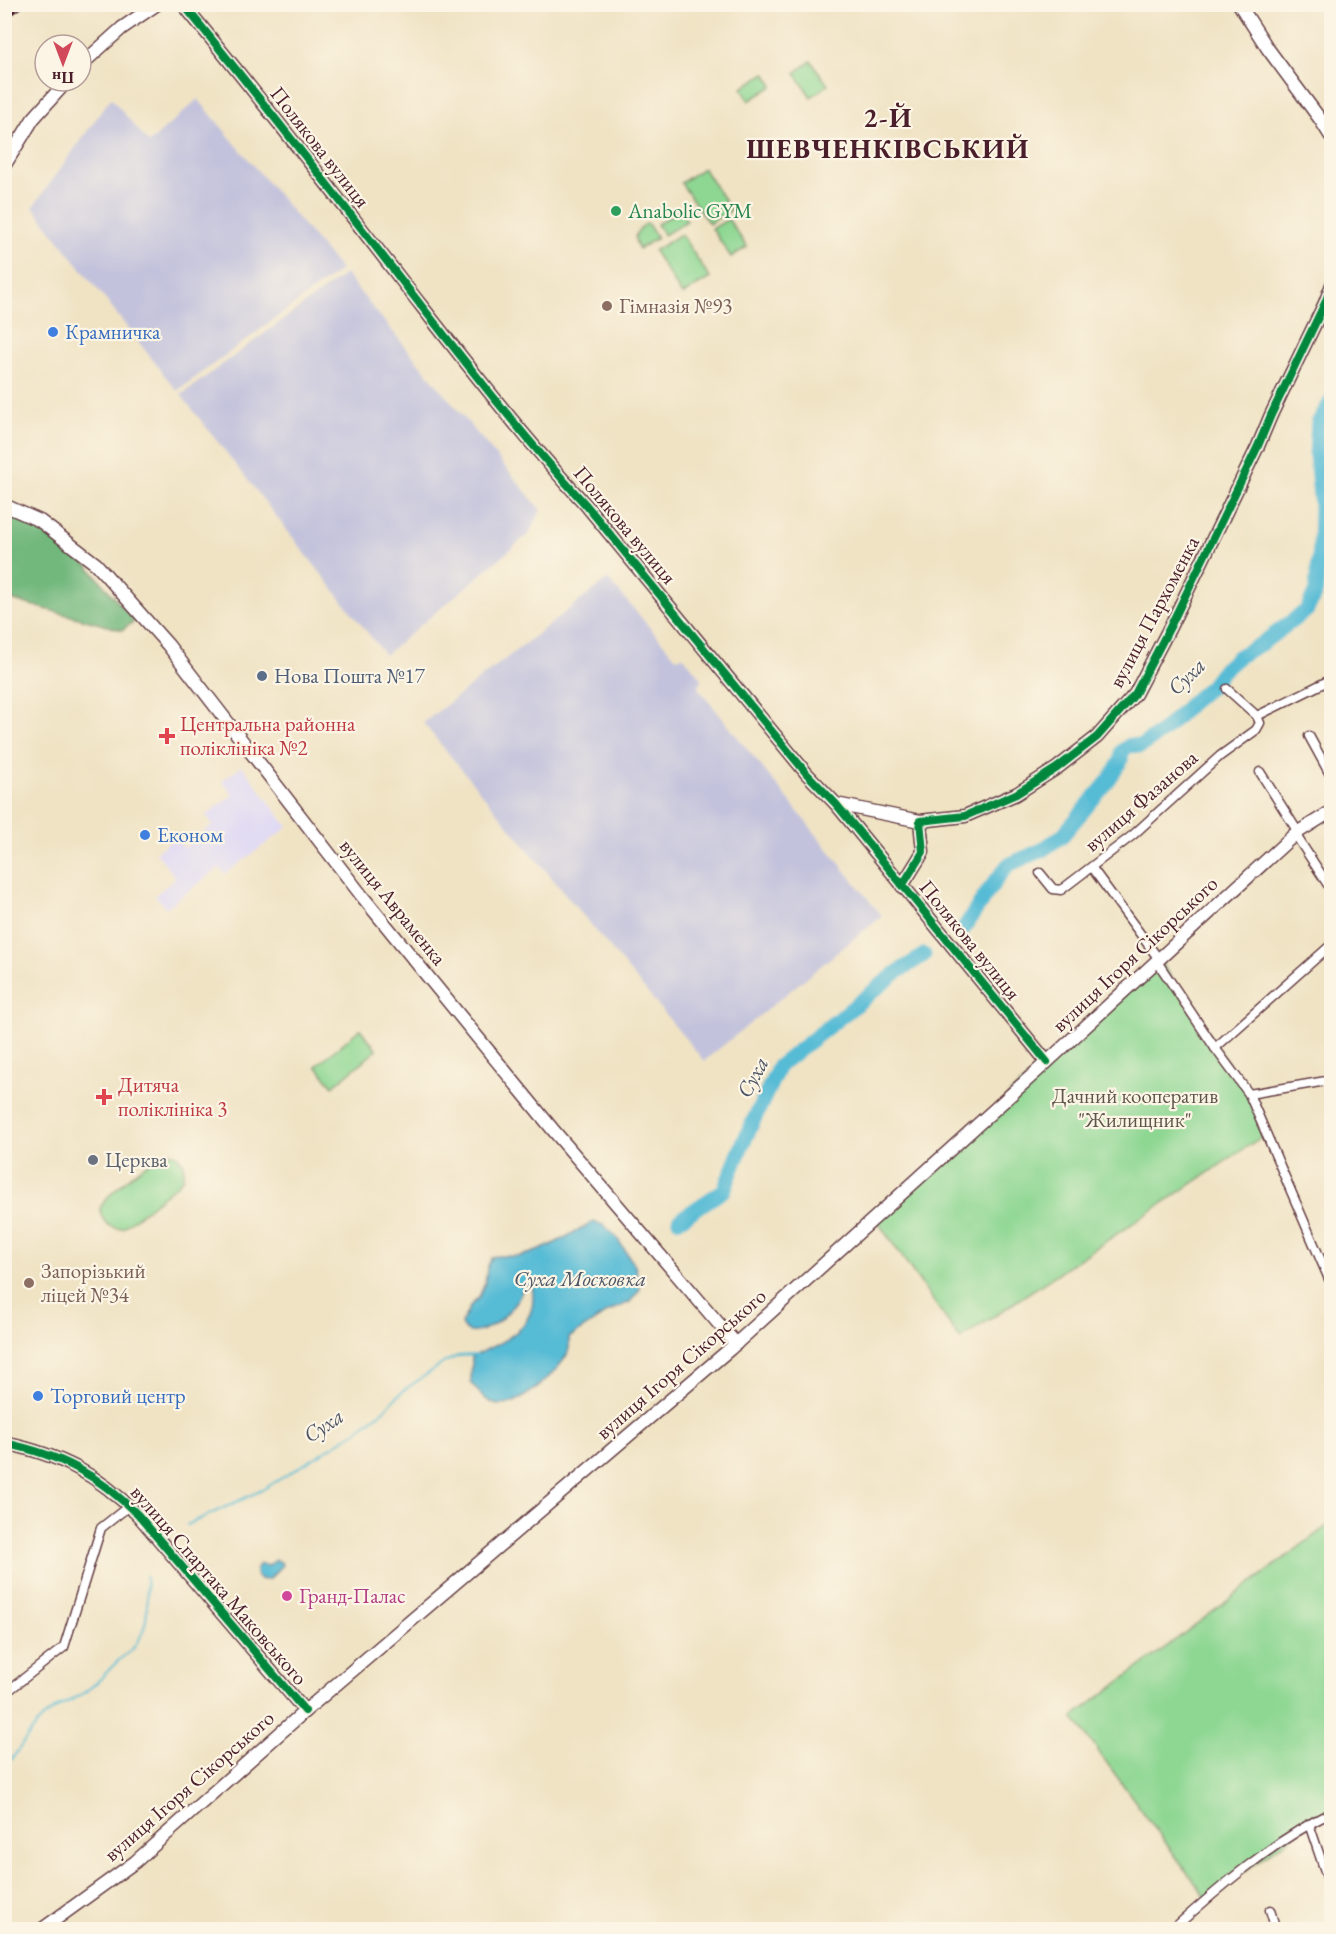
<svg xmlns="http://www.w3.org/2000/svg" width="1336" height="1934" viewBox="0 0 1336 1934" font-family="'EB Garamond',serif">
  <rect width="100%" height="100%" fill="#fcf5e5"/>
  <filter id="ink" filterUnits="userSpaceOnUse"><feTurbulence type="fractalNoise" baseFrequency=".0167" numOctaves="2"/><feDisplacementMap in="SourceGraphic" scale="12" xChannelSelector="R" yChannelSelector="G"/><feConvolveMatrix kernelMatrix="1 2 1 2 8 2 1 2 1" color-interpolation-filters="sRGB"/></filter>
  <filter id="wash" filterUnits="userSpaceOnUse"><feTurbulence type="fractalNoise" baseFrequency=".008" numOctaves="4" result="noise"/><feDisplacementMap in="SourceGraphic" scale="24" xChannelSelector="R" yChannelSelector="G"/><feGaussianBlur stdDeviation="1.35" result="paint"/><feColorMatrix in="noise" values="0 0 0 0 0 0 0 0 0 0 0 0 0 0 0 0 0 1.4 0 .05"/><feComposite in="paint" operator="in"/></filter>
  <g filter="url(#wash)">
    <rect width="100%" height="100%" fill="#f0e3c4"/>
    <path fill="#dcd6f6" d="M242 766 288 827 225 874 219 868 166 908 155 895 176 878 156 852 176 837 184 848 213 825 206 815 233 795 222 781Z"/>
    <g fill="#c2c2dc">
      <path d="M111 98 149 143 198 99 341 270 177 391 33 207Z"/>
      <path d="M345 274 541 510 529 534 385 655 181 395Z"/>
      <path d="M608 579 676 658 683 656 702 679 698 688 882 916 704 1061 423 723Z"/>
    </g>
    <g fill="#8ed793" stroke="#6c7b5f" stroke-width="1.5">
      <path d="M811 61 828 85 811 97 795 73Z"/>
      <path d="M765 73 773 86 749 101 742 88Z"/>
      <path d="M703 168 731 210 709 224 681 183Z"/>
      <path d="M680 210 687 221 664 235 657 224Z"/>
      <path d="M728 219 747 247 731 257 712 229Z"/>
      <path d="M647 223 657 238 639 249C631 237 636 231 647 223Z"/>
      <path d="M681 234 710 278 682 295 654 251Z"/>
      <path d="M1158 958 1249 1094 1266 1134 960 1339 875 1218Z"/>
      <path d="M360 1029 377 1050 333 1086 316 1066Z"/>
      <path d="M169 1152 176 1154 184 1164 183 1178 179 1183 123 1228C110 1229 102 1223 100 1209 104 1196 155 1154 169 1152Z"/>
      <path d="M1331 1523V1812L1309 1824 1207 1899 1073 1717Z"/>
    </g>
    <path fill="#72b87d" stroke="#5e6c54" stroke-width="1.5" d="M4 512 46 532 88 566 134 621 122 630 5 598Z"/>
    <g fill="#56bbd5" stroke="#506d80" stroke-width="1.5">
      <path d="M593 1222 603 1225 617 1238 635 1266 640 1289 630 1302 608 1312 569 1338C569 1342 570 1348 568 1352 561 1370 520 1406 500 1405 487 1404 479 1392 471 1383L472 1357C502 1341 540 1330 532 1286L525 1284C521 1295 515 1304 508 1312 499 1323 469 1344 461 1324L471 1305 479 1297 485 1283 487 1268 492 1257C501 1255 511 1257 520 1256 546 1251 570 1234 593 1222Z"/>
      <path d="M276 1560 281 1562 282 1566C282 1566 271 1577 269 1579 262 1581 258 1579 256 1573V1569L260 1564 268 1566Z"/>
    </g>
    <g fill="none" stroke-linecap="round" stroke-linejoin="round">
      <g stroke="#56bbd5" stroke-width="2">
        <path d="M187 1525 262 1490 308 1462 355 1432 384 1410 404 1390 445 1362 458 1356 477 1355"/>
        <path d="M4 1768C18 1753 27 1735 41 1720 51 1709 66 1703 79 1696 95 1687 104 1674 117 1662 122 1657 129 1653 134 1647 151 1627 147 1600 146 1576"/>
      </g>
      <g stroke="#56bbd5" stroke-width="15">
        <path d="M962 931 991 887 1008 865 1042 850 1062 836 1110 779 1121 760 1122 751 1130 745 1141 746 1164 730 1191 703 1211 686 1223 670 1239 656 1261 644 1307 610 1316 591 1320 548 1321 506 1316 455 1318 423 1332 400"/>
        <path d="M679 1220 724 1190 744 1141 779 1066 896 973 924 955"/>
      </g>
    </g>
  </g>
  <g filter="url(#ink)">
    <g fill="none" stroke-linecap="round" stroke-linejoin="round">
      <defs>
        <g id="street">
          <path d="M1257 716 1332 679"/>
          <path d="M1309 736 1332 778"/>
          <path d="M1260 772 1298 832"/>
          <path d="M1295 834 1332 891"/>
          <path d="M1092 868 1158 958"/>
          <path d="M1040 873 1053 889 1061 890 1133 835 1220 756 1256 730 1260 723 1257 716 1227 689"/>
          <path d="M1156 960 1215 1048 1249 1094 1332 1286"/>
          <path d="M1215 1048 1332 944"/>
          <path d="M1249 1094 1332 1080"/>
          <path d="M4 1694 64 1647 101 1528 129 1506"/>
          <path d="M1309 1824 1327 1877 1332 1885"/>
          <path d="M1270 1910 1276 1930"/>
          <path d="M1172 1930C1221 1886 1272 1842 1332 1812"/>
        </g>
        <g id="secondary">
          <path d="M183 4C260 98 335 194 409 290 466 363 523 437 586 505L807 774 836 804 1047 1062"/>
          <path d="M1239 4 1268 49 1320 119 1332 138"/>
          <path d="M81 65 122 28 157 4"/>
          <path d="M4 166 33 119 67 81"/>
          <path d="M4 505 40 521 96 564 168 645 362 896 554 1131 736 1344"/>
          <path d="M836 804 920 821"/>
          <path d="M902 886 923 852 920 821 965 816 1016 794 1057 768 1097 737 1135 694 1170 627 1258 446 1271 415 1325 303 1332 285"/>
          <path d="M4 1443C61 1455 97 1474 138 1515L305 1711"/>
          <path d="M41 1930 135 1862 305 1711 730 1349 1047 1062 1295 834 1332 811"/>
        </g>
      </defs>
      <use href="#street" stroke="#633c42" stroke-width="11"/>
      <use href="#secondary" stroke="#633c42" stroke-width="15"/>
      <use href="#street" stroke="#fff" stroke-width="8"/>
      <use href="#secondary" stroke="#fff" stroke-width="12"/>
      <defs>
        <g id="rail">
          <path d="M4 5 5 4"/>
          <path d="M4 18 23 4"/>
        </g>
      </defs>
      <use href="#rail" stroke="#4a1f2b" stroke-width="4.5"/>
      <use href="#rail" stroke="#fcf5e5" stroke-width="2" stroke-dasharray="7" stroke-linecap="butt"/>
      <defs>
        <g id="cycleway">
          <path d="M183 4C260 98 335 194 409 290 466 363 523 437 586 505L807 774 836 804 1047 1062"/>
          <path d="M902 886 923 852 920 821 965 816 1016 794 1057 768 1097 737 1135 694 1170 627 1258 446 1271 415 1325 303 1332 285"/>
          <path d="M4 1443C61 1455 97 1474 138 1515L305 1711"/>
        </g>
      </defs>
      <use href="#cycleway" stroke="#fcf5e5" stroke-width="11"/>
      <use href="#cycleway" stroke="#00873e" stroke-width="8"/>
    </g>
  </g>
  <circle fill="#2e9e5b" stroke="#fcf5e5" stroke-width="2" cx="616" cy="211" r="6"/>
  <g fill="#8d6e63" stroke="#fcf5e5" stroke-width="2">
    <circle cx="607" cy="306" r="6"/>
    <circle cx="29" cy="1283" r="6"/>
  </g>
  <g fill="#3f7fe0" stroke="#fcf5e5" stroke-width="2">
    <circle cx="53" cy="332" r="6"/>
    <circle cx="145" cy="835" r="6"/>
    <circle cx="38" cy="1396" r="6"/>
  </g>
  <circle fill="#5c6f8a" stroke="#fcf5e5" stroke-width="2" cx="262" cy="676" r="6"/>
  <g fill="#e0444e" stroke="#fcf5e5" stroke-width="2">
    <path d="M164 727h6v6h6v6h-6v6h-6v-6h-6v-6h6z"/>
    <path d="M101 1088h6v6h6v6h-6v6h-6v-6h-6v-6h6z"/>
  </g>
  <circle fill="#6b7280" stroke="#fcf5e5" stroke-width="2" cx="93" cy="1160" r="6"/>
  <circle fill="#d1479c" stroke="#fcf5e5" stroke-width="2" cx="287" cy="1596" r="6"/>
  <g text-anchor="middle" stroke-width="4.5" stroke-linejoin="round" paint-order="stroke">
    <g font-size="21" fill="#4a1f2b" stroke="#fcf5e5">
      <text transform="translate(320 147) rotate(52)" y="7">Полякова вулиця</text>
      <text transform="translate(625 525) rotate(50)" y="7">Полякова вулиця</text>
      <text transform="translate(1154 612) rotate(-62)" y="7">вулиця Пархоменка</text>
      <text transform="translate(1141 801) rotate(-41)" y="7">вулиця Фазанова</text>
      <text transform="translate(393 902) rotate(51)" y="7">вулиця Авраменка</text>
      <text transform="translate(970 940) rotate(51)" y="7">Полякова вулиця</text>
      <text transform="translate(1135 954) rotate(-43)" y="7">вулиця Ігоря Сікорського</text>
      <text transform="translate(681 1364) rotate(-41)" y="7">вулиця Ігоря Сікорського</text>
      <text transform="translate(219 1585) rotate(49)" y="7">вулиця Спартака Маковського</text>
      <text transform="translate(189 1786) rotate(-41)" y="7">вулиця Ігоря Сікорського</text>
    </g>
    <g font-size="21" fill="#27864d" stroke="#fcf5e5" text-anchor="start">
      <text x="628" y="218">Anabolic GYM</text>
    </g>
    <g font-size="21" fill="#785e54" stroke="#fcf5e5" text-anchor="start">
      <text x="619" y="313">Гімназія №93</text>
      <text x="41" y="1278">Запорізький<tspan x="41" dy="24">ліцей №34</tspan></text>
    </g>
    <g font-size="21" fill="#366cbe" stroke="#fcf5e5" text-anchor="start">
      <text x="65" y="339">Крамничка</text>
      <text x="157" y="842">Економ</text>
      <text x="50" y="1403">Торговий центр</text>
    </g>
    <g font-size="21" fill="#4e5e75" stroke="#fcf5e5" text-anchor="start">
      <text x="274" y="683">Нова Пошта №17</text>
    </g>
    <g font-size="21" fill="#be3a42" stroke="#fcf5e5" text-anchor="start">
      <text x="180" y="731">Центральна районна<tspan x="180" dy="24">поліклініка №2</tspan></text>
      <text x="118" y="1092">Дитяча<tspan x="118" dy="24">поліклініка 3</tspan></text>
    </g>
    <g font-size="21" fill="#5e564a" stroke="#fcf5e5">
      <text x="1135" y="1103">Дачний кооператив<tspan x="1135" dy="24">"Жилищник"</tspan></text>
    </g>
    <g font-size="21" fill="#5b616d" stroke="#fcf5e5" text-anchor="start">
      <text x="105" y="1167">Церква</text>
    </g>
    <g font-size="21" fill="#b23c85" stroke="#fcf5e5" text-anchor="start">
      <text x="299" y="1603">Гранд-Палас</text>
    </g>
    <g font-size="22" font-style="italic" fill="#4e5666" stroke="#fcf5e5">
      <text transform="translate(1186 676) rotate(-44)" y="8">Суха</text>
      <text transform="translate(752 1077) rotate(-62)" y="8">Суха</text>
      <text x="580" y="1286">Суха Московка</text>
      <text transform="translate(323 1425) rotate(-34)" y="8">Суха</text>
    </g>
    <g font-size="27" font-weight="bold" letter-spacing="1.5" fill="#4a1f2b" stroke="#fcf5e5">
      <text x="888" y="127">2-Й<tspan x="888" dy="31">ШЕВЧЕНКІВСЬКИЙ</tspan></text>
    </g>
  </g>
  <rect width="1336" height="1934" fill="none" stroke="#fcf5e5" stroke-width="24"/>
  <g transform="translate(63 63) rotate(180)"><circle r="28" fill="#fcf5e5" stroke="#b59f9b" stroke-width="1.5"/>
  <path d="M0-4.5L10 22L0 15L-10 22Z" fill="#d1495b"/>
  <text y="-9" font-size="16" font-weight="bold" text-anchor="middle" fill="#4a1f2b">Пн</text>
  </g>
</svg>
